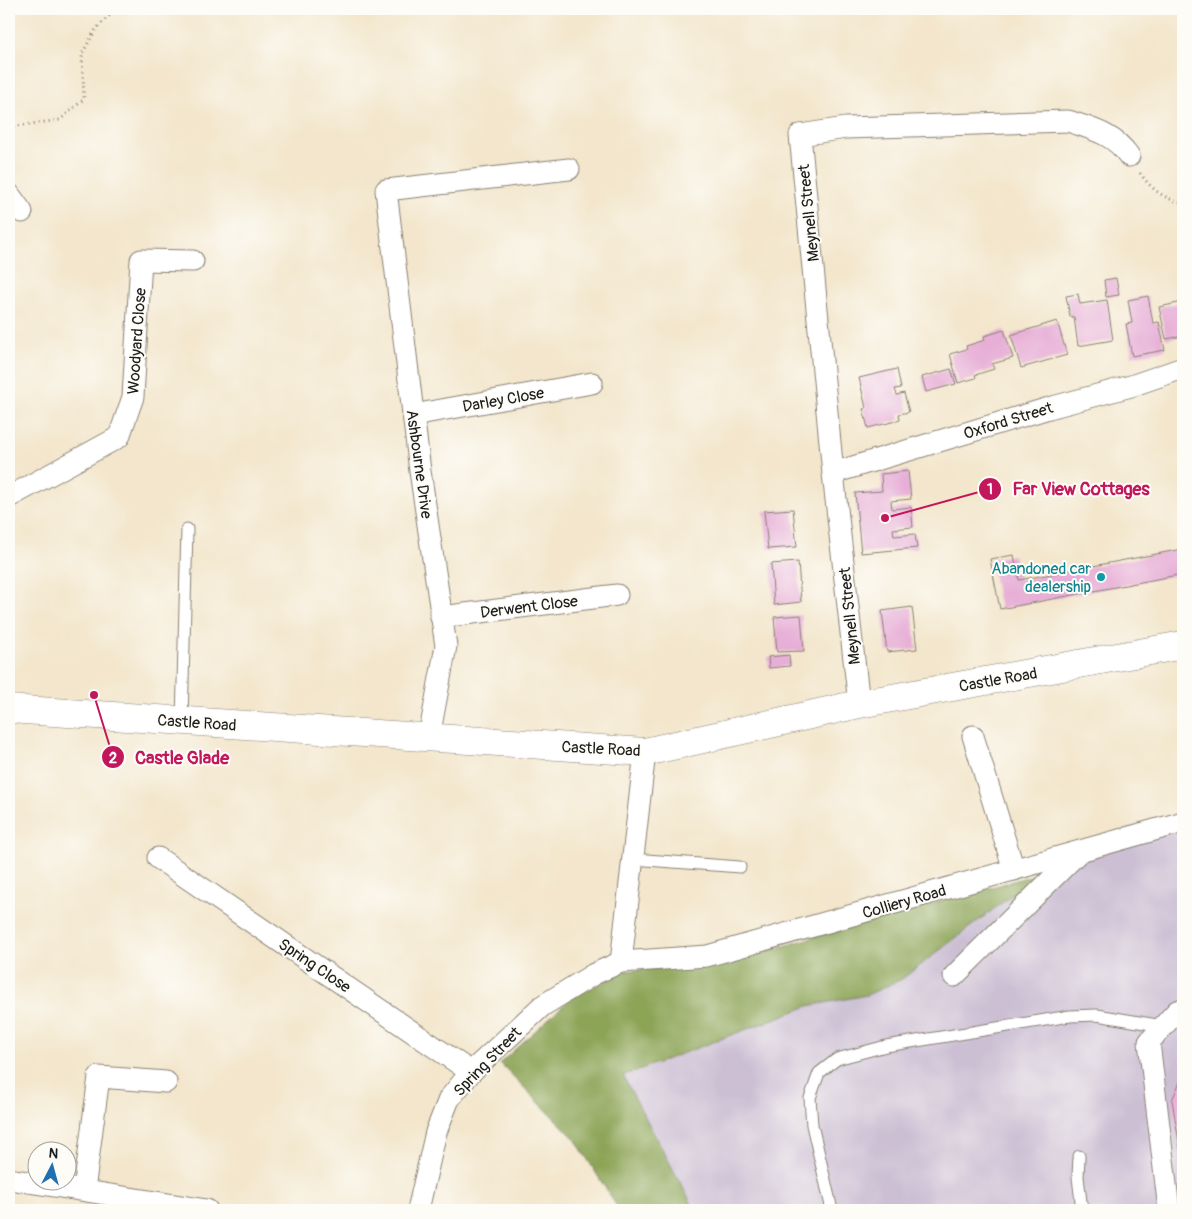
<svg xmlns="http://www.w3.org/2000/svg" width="1192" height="1219" viewBox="0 0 1192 1219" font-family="Pangolin,sans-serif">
  <rect width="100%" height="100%" fill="#fdfcf7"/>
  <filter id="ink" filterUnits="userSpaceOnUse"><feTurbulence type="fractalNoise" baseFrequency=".02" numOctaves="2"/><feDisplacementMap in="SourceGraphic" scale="10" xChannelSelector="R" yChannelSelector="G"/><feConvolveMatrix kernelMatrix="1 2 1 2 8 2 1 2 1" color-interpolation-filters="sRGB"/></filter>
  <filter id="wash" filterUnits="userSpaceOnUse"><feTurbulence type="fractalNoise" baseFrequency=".0096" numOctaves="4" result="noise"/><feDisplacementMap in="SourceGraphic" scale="20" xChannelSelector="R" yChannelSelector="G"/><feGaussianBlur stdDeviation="1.12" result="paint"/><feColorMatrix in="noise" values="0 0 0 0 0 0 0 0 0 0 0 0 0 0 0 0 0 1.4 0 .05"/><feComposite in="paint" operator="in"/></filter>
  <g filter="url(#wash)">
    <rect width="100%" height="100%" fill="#f3e6cc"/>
    <path fill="#ccbfd4" d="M1183 814V1210H695L623 1077 808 1006 867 995 902 979 1083 841Z"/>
    <path fill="#8ca456" stroke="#546039" d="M1041 873 902 979 867 995 808 1006 623 1076 695 1210H619L575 1139 500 1063 569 1000 623 971 720 964Z"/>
    <g id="blocks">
      <g fill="#e7afd7">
        <path d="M1116 278 1119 295 1106 297 1104 280Z"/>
        <path d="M1078 294 1080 304 1107 300 1113 340 1078 346 1074 317H1070L1066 296Z"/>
        <path d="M1148 296 1153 323 1159 322 1165 350 1132 356 1126 324 1132 323 1128 300Z"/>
        <path d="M1183 302V336L1166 339 1159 307Z"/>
        <path d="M1057 321 1067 355 1021 368 1011 335Z"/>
        <path d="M1004 330 1013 358 992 364 994 369 975 375 976 378 958 383 950 354 967 349 966 346 985 340 984 336Z"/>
        <path d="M897 369 901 388 895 389 897 395 904 393 909 412 899 414 900 420 868 428 863 409 866 408 859 378Z"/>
        <path d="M951 369 956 384 926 392 922 377Z"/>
        <path d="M908 471 911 499 891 501 892 509 911 507 913 527 893 529 894 536 915 534 917 548 861 553 855 493 882 491 881 474Z"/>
        <path d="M793 509 797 547 768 549 764 511Z"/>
        <path d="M1183 549V574L1000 609 990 559 1014 555 1019 580Z"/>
        <path d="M798 562 801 602 774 605 771 564Z"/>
        <path d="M912 607 917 649 887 652 882 611Z"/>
        <path d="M801 615 804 651 777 652 774 617Z"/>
        <path d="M789 655 790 666 769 668 768 657Z"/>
        <path d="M1183 1075V1159L1182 1160 1172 1100Z"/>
      </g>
    </g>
  </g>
  <g filter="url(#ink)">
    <use href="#blocks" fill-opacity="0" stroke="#888174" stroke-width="1"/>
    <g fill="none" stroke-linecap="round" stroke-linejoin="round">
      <defs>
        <g id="lane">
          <path d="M182 721 187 529"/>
          <path d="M633 859 740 867"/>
          <path d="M1079 1156 1078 1177 1082 1210"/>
          <path d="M832 1210 812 1125 810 1098 819 1073 837 1059 886 1046 1070 1016 1097 1015 1163 1026"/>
        </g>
        <g id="street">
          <path d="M9 194 22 212"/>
          <path d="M413 415 592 383"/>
          <path d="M833 473 1049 408 1131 386 1183 368"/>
          <path d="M9 497 119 437 133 397 141 260 193 261"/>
          <path d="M441 617 617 595"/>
          <path d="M859 704 833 473 800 135 846 128 1068 121C1092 129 1114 134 1129 156"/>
          <path d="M973 736 1014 870"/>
          <path d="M429 737 446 646 420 471 386 190 569 169"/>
          <path d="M158 858 471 1072"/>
          <path d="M621 962 645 752"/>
          <path d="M954 976 1078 853"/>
          <path d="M9 1179 207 1210"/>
          <path d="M84 1190 99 1077 166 1082"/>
          <path d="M418 1210 436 1132 449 1099 471 1072 542 1006 594 974 621 962 707 956 1183 822"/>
          <path d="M1169 1210 1149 1042 1177 1011 1183 1009"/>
        </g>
        <path id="secondary" d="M9 709 645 752 859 704 1183 645"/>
      </defs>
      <use href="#lane" stroke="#888174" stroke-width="13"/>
      <use href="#street" stroke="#888174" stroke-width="23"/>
      <use href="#secondary" stroke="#888174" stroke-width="29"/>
      <g stroke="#888174" stroke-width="3" stroke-dasharray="1 4" stroke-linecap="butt">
        <path d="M9 127 60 120 84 99 82 54 96 29 116 9"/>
        <path d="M1140 173C1151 189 1164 199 1183 203"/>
      </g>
      <use href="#lane" stroke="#fff" stroke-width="11"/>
      <use href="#street" stroke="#fff" stroke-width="21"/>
      <use href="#secondary" stroke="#fff" stroke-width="28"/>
    </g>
  </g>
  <circle fill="#0f9aa8" stroke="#fdfcf7" stroke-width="2" cx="1101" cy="577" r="5"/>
  <g text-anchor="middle" stroke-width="4" stroke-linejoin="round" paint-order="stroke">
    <g font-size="16" fill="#1c1c1c" stroke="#fdfcf7">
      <text transform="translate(808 213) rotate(-96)" y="6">Meynell Street</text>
      <text transform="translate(136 341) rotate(-86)" y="6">Woodyard Close</text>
      <text transform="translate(503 399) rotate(-10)" y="6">Darley Close</text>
      <text transform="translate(1008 420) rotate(-17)" y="6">Oxford Street</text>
      <text transform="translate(420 464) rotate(82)" y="6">Ashbourne Drive</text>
      <text transform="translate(529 606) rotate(-7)" y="6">Derwent Close</text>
      <text transform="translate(849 616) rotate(-96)" y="6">Meynell Street</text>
      <text transform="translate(998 679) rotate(-10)" y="6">Castle Road</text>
      <text transform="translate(197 722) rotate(4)" y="6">Castle Road</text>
      <text transform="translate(601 748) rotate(3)" y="6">Castle Road</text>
      <text transform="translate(904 901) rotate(-16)" y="6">Colliery Road</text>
      <text transform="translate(315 965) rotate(34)" y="6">Spring Close</text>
      <text transform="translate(487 1061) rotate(-46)" y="6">Spring Street</text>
    </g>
    <g font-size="16" fill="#0d838f" stroke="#fdfcf7" text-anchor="end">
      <text x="1091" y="574">Abandoned car<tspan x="1091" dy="18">dealership</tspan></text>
    </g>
  </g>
  <path fill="none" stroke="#c2185b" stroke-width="2" d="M885 518L990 489M94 695L113 757"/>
  <g fill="#c2185b" stroke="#fdfcf7" stroke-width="2">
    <circle cx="885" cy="518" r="5"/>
    <circle cx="94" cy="695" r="5"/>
    <circle cx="990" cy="489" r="12"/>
    <circle cx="113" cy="757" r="12"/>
  </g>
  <g font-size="15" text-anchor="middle" font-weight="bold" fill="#fff">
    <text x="990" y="494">1</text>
    <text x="113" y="763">2</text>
  </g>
  <g font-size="18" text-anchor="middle" font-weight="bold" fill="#c2185b" stroke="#fdfcf7" stroke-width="4" stroke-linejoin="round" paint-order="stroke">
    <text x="1081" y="495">Far View Cottages</text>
    <text x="182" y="764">Castle Glade</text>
  </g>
  <rect width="1192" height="1219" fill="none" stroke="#fdfcf7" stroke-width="30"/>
  <g transform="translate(52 1166) rotate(6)"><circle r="24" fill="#fdfcf7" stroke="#a3a29f"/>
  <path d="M0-4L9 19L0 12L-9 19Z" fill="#1f6fb2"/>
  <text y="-8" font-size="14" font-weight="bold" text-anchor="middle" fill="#1c1c1c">N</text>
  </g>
</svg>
